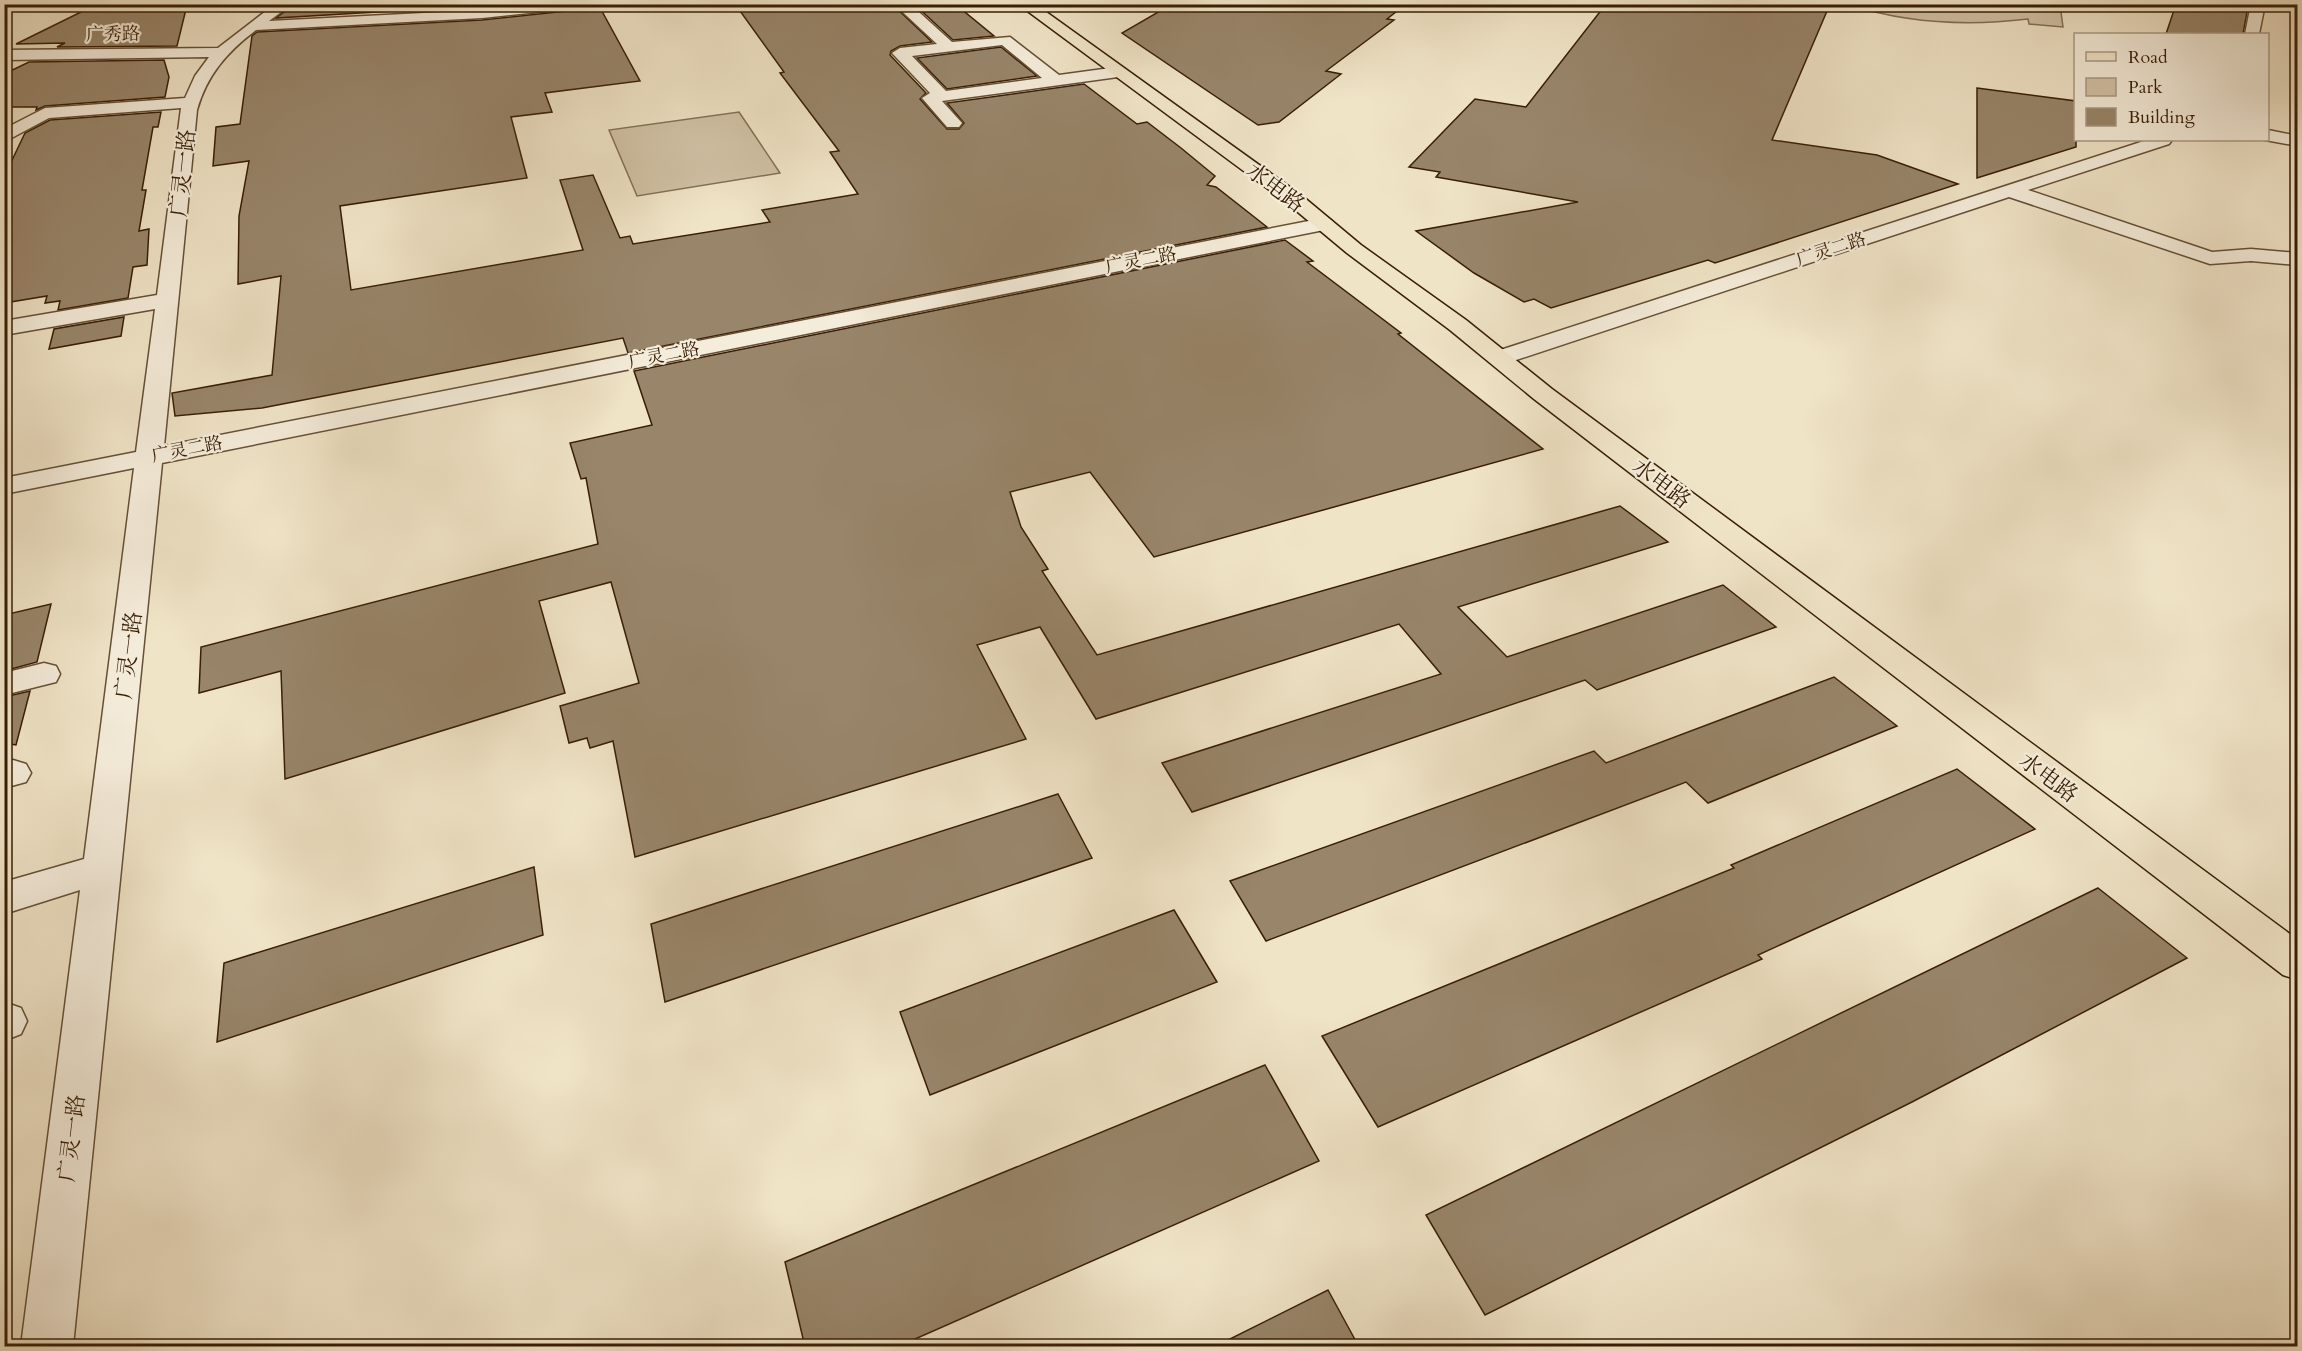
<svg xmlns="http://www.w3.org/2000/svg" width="2302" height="1351" viewBox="0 0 2302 1351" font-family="Cardo,'Noto Serif SC',serif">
  <rect width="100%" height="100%" fill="#f0e4c7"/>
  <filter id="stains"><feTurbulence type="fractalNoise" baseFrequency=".00333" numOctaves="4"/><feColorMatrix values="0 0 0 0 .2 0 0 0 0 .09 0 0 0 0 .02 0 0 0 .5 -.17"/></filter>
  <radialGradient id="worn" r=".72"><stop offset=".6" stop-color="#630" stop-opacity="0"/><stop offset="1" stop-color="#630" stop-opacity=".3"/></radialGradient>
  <g fill="#d1c2a6" stroke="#847056" stroke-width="1.5">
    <path d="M1850 5H2060L2063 27 2029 24 2028 19C1969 26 1906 23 1850 5Z"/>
    <path d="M739 112 780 173 637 196 609 130Z"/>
  </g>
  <g fill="#98856a" stroke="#381e05" stroke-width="1.5">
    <path d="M310 4H509L276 18 291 7H306Z"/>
    <path d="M585 4H598L640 81 545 93 552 112 511 117 527 178 340 206 351 290 583 250 560 180 593 175 620 238 630 236 633 244 770 222 762 210 858 194 830 152 839 151 780 73 784 72 735 4H892L932 42 900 46 891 51 890 55 926 93 920 99 947 129H959L964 123 947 103 1084 84 1137 124 1147 122 1181 148 1215 176 1207 185 1216 187 1267 227 628 353 623 338 262 408 175 416 172 393 272 375 281 276 238 284 239 216 249 161 213 166 216 127 240 124 252 36 257 32 482 20 576 10Z"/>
    <path d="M914 4H955L994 36 953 40Z"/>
    <path d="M1172 4H1406L1387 19 1394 20 1326 71 1341 74 1279 122 1258 125 1122 33Z"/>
    <path d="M1606 4 1675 10 1679 4H1830L1772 140 1877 155 1958 184 1715 263 1708 260 1551 308 1534 299 1524 302 1474 273 1416 231 1578 202 1436 177 1440 172 1409 167 1475 99 1526 107Z"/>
    <path d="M2176 4 2247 12 2243 34H2166Z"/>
    <path d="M186 9 177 46 57 47 65 43 16 44 85 10Z"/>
    <path d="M1001 47 1037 76 947 89 917 58Z"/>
    <path d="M164 60 169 77 165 97 45 106 36 110 37 107H4V74L29 62Z"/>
    <path d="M1977 88 2076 101V147L1977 178Z"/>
    <path d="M161 112 158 127H153L142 190H146L139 231 149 229 147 265 133 267 128 298 58 310 60 301 45 303 47 296 4 303V177L25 133 50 120Z"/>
    <path d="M1285 240 1313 261 1307 262 1401 333 1398 334 1543 449 1154 557 1090 472 1010 492 1021 527 1048 569 1042 571 1097 655 1620 506 1668 542 1458 607 1507 657 1723 585 1776 627 1597 690 1585 680 1192 812 1162 763 1441 674 1399 624 1096 719 1040 627 977 645 1026 739 635 857 613 741 590 748 587 738 569 743 560 706 639 683 611 582 539 601 565 693 285 779 281 671 199 693 201 647 598 544 586 478 581 479 570 443 652 425 634 371Z"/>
    <path d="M124 317 121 336 49 349 54 329Z"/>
    <path d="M51 604 37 662 4 671V615Z"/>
    <path d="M1834 677 1897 726 1708 803 1686 782 1266 941 1230 881 1594 751 1606 763Z"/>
    <path d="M30 691 16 745 4 743V697Z"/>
    <path d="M1957 769 2035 829 1758 955 1762 959 1378 1127 1322 1036 1734 868 1731 865Z"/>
    <path d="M1058 794 1092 858 665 1002 651 924Z"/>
    <path d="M534 867 543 935 217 1042 224 963Z"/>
    <path d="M2098 888 2187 958 1912 1102 1485 1315 1426 1215Z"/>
    <path d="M1174 910 1217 982 930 1095 900 1012Z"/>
    <path d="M1265 1065 1319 1161 897 1347H805L785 1262Z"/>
    <path d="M1328 1290 1359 1347H1214Z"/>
  </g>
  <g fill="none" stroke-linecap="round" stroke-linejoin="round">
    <defs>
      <g id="minor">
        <path d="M275 4H292L269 21 482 10 532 4H583L576 8 482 18 256 30C227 52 207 75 197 110L164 446 1324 218 1331 220 1334 224 1331 228 1324 230 162 463 73 1346H21L80 890 4 914V882L84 859 134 468 4 494V478L136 452 155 309 4 335V321L157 295 181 108 49 118 4 142V129L45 108 185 98 195 76 209 57 4 60V50L218 48Z"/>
        <path d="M894 4H910L952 42 1010 37 1059 75 1118 67 1126 72 1118 77 942 101 962 123 959 127H947L922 98 930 93 892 53 900 48 937 44ZM1002 45 1042 78 946 91 912 56Z"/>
        <path d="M2251 4H2265L2259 34H2245Z"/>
        <path d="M2268 130 2298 136V146L2265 140H2268Z"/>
        <path d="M2147 140H2172L2169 144 2028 190 2212 252 2251 249 2298 253V265L2251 261 2210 264 2009 197 1507 363H1491L1487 358 1491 353Z"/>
        <path d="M44 663 56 666 60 674 56 682 4 695V673Z"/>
        <path d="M13 760 26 764 31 773 26 782 4 788V762Z"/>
        <path d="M4 1002 21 1008 27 1021 21 1034 6 1040Z"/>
      </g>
      <path id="major" d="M1018 4H1035L1301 195 1361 245 1466 320 1552 389 2298 940V980L2283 975 1534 399 1450 330 1347 253 1287 203Z"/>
    </defs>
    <use href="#minor" stroke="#665036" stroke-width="3"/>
    <use href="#major" stroke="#381e05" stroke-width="3"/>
    <use href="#minor" fill="#f5eddb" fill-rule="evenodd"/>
    <use href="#major" fill="#f0e4c7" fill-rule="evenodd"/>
  </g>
  <g text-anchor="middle" stroke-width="4.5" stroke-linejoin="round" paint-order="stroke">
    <g font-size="18" fill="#381e05" stroke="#f5eddb">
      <text transform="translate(113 34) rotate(-1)" y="6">广秀路</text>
      <text transform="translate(1831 249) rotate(-18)" y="6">广灵二路</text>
      <text transform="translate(1141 260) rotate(-11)" y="6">广灵二路</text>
      <text transform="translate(664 355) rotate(-11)" y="6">广灵二路</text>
      <text transform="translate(187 449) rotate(-11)" y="6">广灵二路</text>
    </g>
    <g font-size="22" fill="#381e05" stroke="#f5eddb">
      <text transform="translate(182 173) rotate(-84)" y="8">广灵一路</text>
      <text transform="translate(1276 187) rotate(37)" y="8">水电路</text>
      <text transform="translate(1662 483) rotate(37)" y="8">水电路</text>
      <text transform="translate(128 655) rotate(-83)" y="8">广灵一路</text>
      <text transform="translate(2049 777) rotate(37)" y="8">水电路</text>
      <text transform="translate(71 1138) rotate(-83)" y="8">广灵一路</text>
    </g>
  </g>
  <rect width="2302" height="1351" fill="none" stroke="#f0e4c7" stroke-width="24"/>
  <rect x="6" y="6" width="2290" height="1339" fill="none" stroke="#381e05" stroke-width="3"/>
  <rect x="12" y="12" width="2278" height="1327" fill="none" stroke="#381e05" stroke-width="1.5"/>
  <rect x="2074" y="33" width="195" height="108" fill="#f5eddb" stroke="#a99a85" stroke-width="1.5"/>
  <rect x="2086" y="52" width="30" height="9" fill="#f0e4c7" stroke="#a99a85" stroke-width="1.5"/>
  <text x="2128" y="63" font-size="18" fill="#381e05">Road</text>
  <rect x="2086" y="78" width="30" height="18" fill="#d1c2a6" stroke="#a99a85" stroke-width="1.5"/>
  <text x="2128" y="93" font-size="18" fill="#381e05">Park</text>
  <rect x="2086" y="108" width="30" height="18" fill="#98856a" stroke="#a99a85" stroke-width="1.5"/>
  <text x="2128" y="123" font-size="18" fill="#381e05">Building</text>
  <rect width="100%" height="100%" filter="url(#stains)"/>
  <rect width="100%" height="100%" fill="url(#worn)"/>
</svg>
